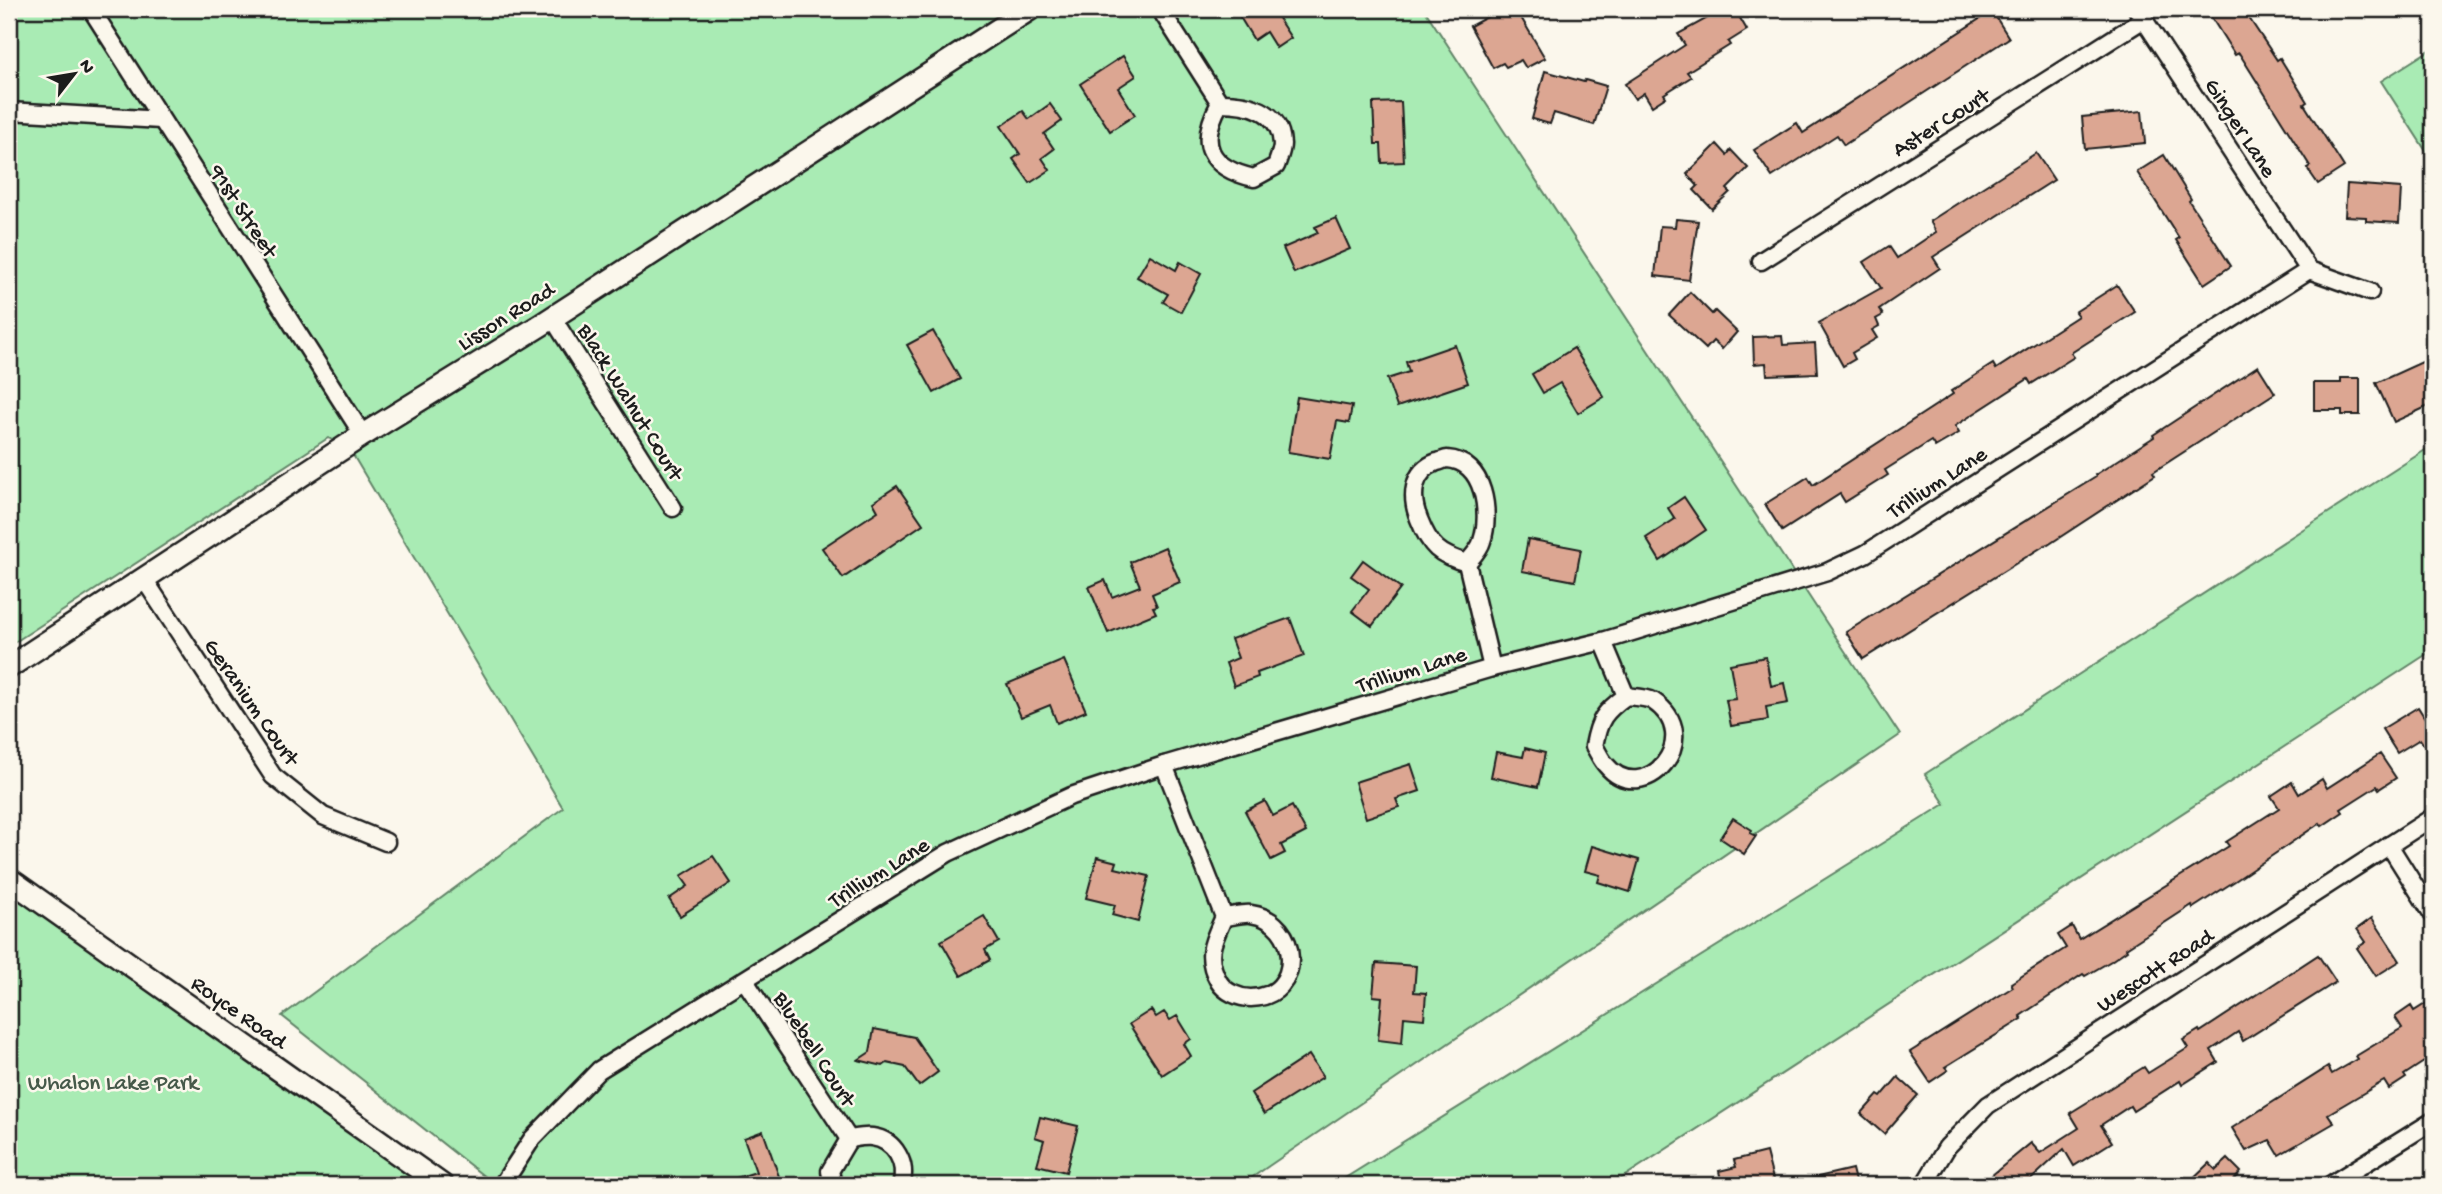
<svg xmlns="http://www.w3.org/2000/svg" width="2442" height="1194" viewBox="0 0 2442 1194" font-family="'Gochi Hand',sans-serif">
  <rect width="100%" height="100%" fill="#fbf7ec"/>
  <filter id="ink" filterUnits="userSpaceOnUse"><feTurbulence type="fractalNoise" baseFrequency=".0143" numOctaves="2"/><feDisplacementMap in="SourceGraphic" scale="14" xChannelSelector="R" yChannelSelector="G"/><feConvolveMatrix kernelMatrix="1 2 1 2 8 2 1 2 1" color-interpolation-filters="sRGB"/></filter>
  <g filter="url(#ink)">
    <g fill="#a9ebb4" stroke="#628468" stroke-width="2">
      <path d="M9 9H1424L1900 735 1241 1185H495L282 1016 563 808 347 445 328 438 9 646Z"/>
      <path d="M2433 48V162L2381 81Z"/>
      <path d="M2433 445V650L1611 1185H1334L1945 804 1925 774Z"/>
      <path d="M9 872 430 1185H9Z"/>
    </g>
    <g fill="#dca692" stroke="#1c1c1c" stroke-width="2">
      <path d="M1235 9H1272L1291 38 1276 48 1266 32 1254 40Z"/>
      <path d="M1502 9H1516L1545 58 1526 68 1521 60 1506 67 1503 63 1493 68 1470 26Z"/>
      <path d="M1724 9H1754L1740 18 1747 30 1728 42 1730 45 1687 72 1691 77 1664 94 1666 97 1652 106 1644 93 1635 99 1625 84 1685 45 1678 34Z"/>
      <path d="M2206 9H2243L2277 60 2280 58 2307 102 2304 104 2344 167 2318 184 2307 168 2310 166 2239 53 2235 55Z"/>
      <path d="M1992 11 2009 38 1844 145 1837 135 1772 177 1754 150 1797 123 1803 133Z"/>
      <path d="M1123 56 1136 76 1118 88 1135 115 1110 131 1080 84Z"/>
      <path d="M1545 71 1584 82 1585 80 1606 86 1594 125 1554 113 1550 124 1532 119Z"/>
      <path d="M1401 102 1404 162 1382 163 1381 144H1375L1373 103Z"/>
      <path d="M1050 104 1062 121 1044 134 1054 149 1042 158 1050 170 1030 183 1013 159 1020 154 1001 126 1023 111 1029 119Z"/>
      <path d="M2142 111 2145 143 2085 149 2082 117Z"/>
      <path d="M1717 144 1727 155 1731 150 1748 168 1727 189 1730 192 1712 209 1694 190 1698 186 1687 174Z"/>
      <path d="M2036 153 2054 180 1933 257 1940 268 1879 309 1883 315 1876 319 1879 326 1872 330 1877 338 1852 353 1855 359 1843 366 1819 323 1881 288 1864 262 1889 246 1897 258 1936 232 1930 221Z"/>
      <path d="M2164 155 2191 199 2189 201 2231 266 2204 284 2176 240 2179 238 2137 172Z"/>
      <path d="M2347 184 2401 188 2399 223 2366 221V217L2345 216Z"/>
      <path d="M1336 218 1350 249 1294 273 1283 248 1318 233 1315 227Z"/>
      <path d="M1676 219 1698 221 1689 280 1655 276 1660 226 1675 227Z"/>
      <path d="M1150 255 1176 270 1180 262 1201 274 1181 312 1163 302 1168 294 1137 277Z"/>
      <path d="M2117 285 2135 312 2071 353 2074 357 2031 384 2028 379 1955 426 1959 433 1935 447 1931 441 1885 470 1888 475 1845 502 1840 494 1782 531 1765 504 1808 477 1813 485 1953 394 1951 391 1993 364 1996 369 2078 316 2075 312Z"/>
      <path d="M1690 292 1712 314 1715 311 1737 332 1722 349 1713 341 1706 349 1669 315Z"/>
      <path d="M933 331 960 379 934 393 907 345Z"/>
      <path d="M1782 336 1783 345 1815 343 1817 373 1767 375 1766 363 1754 364 1753 337Z"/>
      <path d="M1455 345 1468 383 1397 407 1387 379 1409 372 1406 362Z"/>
      <path d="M1574 348 1604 397 1578 413 1560 383 1543 393 1532 374Z"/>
      <path d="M2433 357V404L2394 422 2376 383Z"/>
      <path d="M2258 366 2275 393 2153 472 2155 475 2048 545 2047 544 1863 659 1846 632 2096 477 2095 475 2154 437 2153 435Z"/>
      <path d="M2341 378H2360V415H2342V410H2314V383H2341Z"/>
      <path d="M1297 397 1352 406 1349 423 1337 421 1330 459 1288 452Z"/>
      <path d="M897 486 923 524 843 578 822 548 878 511 873 502Z"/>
      <path d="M1684 497 1706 530 1660 561 1646 538 1675 519 1668 508Z"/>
      <path d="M1528 539 1581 549 1575 581 1522 571Z"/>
      <path d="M1165 547 1180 582 1152 594 1157 606 1153 607 1156 613 1108 633 1089 587 1105 580 1112 597 1140 586 1130 562Z"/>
      <path d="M1363 560 1401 588 1372 626 1352 611 1369 589 1351 576Z"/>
      <path d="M1290 618 1304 656 1257 673 1258 677 1234 686 1226 663 1238 658 1231 639Z"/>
      <path d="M1766 657 1771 686 1784 683 1788 703 1766 707 1768 720 1731 726 1726 700 1736 699 1730 664Z"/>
      <path d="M1064 660 1086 711 1057 723 1050 705 1021 717 1007 684Z"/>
      <path d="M2418 707 2433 731V759L2420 739 2397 753 2382 729Z"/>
      <path d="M1525 748 1545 753 1538 787 1491 777 1496 752 1523 757Z"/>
      <path d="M2380 754 2396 778 2379 789 2377 786 2341 809 2343 812 2322 826 2320 823 2235 881 2193 908 2192 905 2126 948 2127 950 2111 961 2085 976 2083 974 2020 1016 2022 1019 1945 1067 1948 1070 1930 1082 1910 1052 2013 987 2011 983 2066 948 2058 935 2072 926 2079 939 2229 846 2226 842 2279 808 2271 796 2292 782 2299 794 2322 779 2327 788Z"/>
      <path d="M1411 764 1420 791 1396 799 1399 807 1366 818 1355 782Z"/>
      <path d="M1265 801 1273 816 1292 806 1306 832 1281 845 1285 853 1271 860 1245 811Z"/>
      <path d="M1733 818 1752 830 1750 833 1756 836 1744 854 1720 838Z"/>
      <path d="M1592 846 1639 860 1630 892 1598 882 1600 875 1585 871Z"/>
      <path d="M713 856 731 883 680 916 669 899 688 886 681 876Z"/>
      <path d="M1097 857 1117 862 1115 868 1149 876 1138 922 1112 915 1115 905 1086 898Z"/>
      <path d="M984 916 999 942 985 950 990 960 961 976 941 941Z"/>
      <path d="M2372 918 2400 961 2376 976 2357 948 2366 942 2357 929Z"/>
      <path d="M2318 955 2336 982 2243 1041 2238 1032 2211 1050 2218 1062 2182 1085 2180 1081 2133 1111 2130 1106 2101 1125 2112 1142 2074 1166 2064 1149 2025 1185H2001L1992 1175 2031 1143 2040 1153 2079 1128 2070 1113 2144 1067 2148 1073 2188 1048 2183 1040 2199 1030 2200 1032Z"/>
      <path d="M1376 963 1416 966 1414 992 1426 993 1424 1019 1404 1017 1402 1043 1378 1040 1382 997 1373 996Z"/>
      <path d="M2433 999V1056L2404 1075 2406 1078 2389 1089 2384 1081 2328 1114 2334 1123 2279 1155 2270 1140 2246 1151 2232 1128 2328 1067 2332 1074 2358 1059 2356 1056 2402 1028 2395 1017 2411 1006 2414 1011Z"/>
      <path d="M1151 1010 1156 1017 1164 1012 1170 1020 1177 1016 1191 1039 1184 1044 1191 1056 1162 1075 1129 1024Z"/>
      <path d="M874 1029 914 1037 938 1072 919 1086 905 1067 887 1063 883 1066 858 1060 870 1052Z"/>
      <path d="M1309 1055 1323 1077 1264 1114 1251 1093Z"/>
      <path d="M1898 1077 1918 1095 1884 1134 1861 1114 1878 1095 1881 1097Z"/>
      <path d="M1040 1117 1078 1126 1066 1172 1037 1165 1044 1140 1035 1137Z"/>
      <path d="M763 1131 782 1185H724L723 1182 756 1172 744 1138Z"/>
      <path d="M1766 1152 1774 1183 1722 1185 1719 1171 1736 1167 1734 1160Z"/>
      <path d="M2228 1159 2241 1172 2230 1185H2186L2209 1163 2216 1170Z"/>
      <path d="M1852 1169 1856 1185H1809V1179Z"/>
    </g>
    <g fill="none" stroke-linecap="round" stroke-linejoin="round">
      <defs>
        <g id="minor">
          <path d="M91 9 363 435"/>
          <path d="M1160 9 1220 103"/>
          <path d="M2137 9 2309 270"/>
          <path d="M1220 103C1247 103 1280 109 1282 144 1282 151 1278 160 1276 166L1254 178C1209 168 1197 144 1220 103Z"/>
          <path d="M9 111 161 120"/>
          <path d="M1761 261 2144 19"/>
          <path d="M2309 270 2370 292"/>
          <path d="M552 317 673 508"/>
          <path d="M1467 563C1439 555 1430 547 1419 519 1410 497 1412 471 1437 462 1439 462 1445 459 1447 459 1485 461 1491 514 1482 541 1480 549 1472 557 1467 563L1492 668"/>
          <path d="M144 579 273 776 323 816 386 842"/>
          <path d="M1603 641 1626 696C1634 697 1646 697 1653 701 1708 738 1643 810 1606 765 1601 760 1598 752 1594 746 1599 719 1604 712 1626 696"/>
          <path d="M1164 765 1224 917C1233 916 1243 913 1251 914 1301 921 1305 997 1251 998 1239 998 1225 992 1219 982 1204 956 1213 941 1224 917"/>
          <path d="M2389 845 2433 915"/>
          <path d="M745 981 849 1139"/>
          <path d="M849 1139C856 1138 865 1136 872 1137 895 1140 908 1164 901 1185"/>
          <path d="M502 1185 532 1139 599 1070 948 853 1071 796 1164 765 1492 668 1603 641 1827 572 1865 554 2309 270"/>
          <path d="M833 1185 830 1171 849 1139"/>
          <path d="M1924 1185 1947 1147 1988 1105 2433 817"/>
          <path d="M2330 1185 2433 1121"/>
        </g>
        <g id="tertiary">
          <path d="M9 667 363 435 541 325 1030 9"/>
          <path d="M9 879 442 1185"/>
        </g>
      </defs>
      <use href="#minor" stroke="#1c1c1c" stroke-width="21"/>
      <use href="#tertiary" stroke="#1c1c1c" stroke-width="26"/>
      <use href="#minor" stroke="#fbf7ec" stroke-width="16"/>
      <use href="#tertiary" stroke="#fbf7ec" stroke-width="21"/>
    </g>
  </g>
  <g text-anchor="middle" stroke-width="5" stroke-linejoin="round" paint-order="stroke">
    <g font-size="23" fill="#1c1c1c" stroke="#fbf7ec">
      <text transform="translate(1940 121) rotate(-32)" y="8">Aster Court</text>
      <text transform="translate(2242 127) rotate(57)" y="8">Ginger Lane</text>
      <text transform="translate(245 210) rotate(57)" y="8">91st Street</text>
      <text transform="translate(505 315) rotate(-32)" y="8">Lisson Road</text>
      <text transform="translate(632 401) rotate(58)" y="8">Black Walnut Court</text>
      <text transform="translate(1936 481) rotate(-33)" y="8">Trillium Lane</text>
      <text transform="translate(1411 668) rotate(-17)" y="8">Trillium Lane</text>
      <text transform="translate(253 701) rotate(55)" y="8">Geranium Court</text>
      <text transform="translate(878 871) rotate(-32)" y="8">Trillium Lane</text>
      <text transform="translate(2154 969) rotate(-33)" y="8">Wescott Road</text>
      <text transform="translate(240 1011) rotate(35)" y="8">Royce Road</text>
      <text transform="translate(816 1048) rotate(57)" y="8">Bluebell Court</text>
    </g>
    <g font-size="23" fill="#465a4a" stroke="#fbf7ec">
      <text x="113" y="1089">Whalon Lake Park</text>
    </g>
  </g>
  <rect width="2442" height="1194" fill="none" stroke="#fbf7ec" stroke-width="35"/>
  <rect x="18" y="18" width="2407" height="1159" fill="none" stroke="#1c1c1c" stroke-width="2.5" filter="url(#ink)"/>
  <g transform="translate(74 74) rotate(59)" stroke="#fbf7ec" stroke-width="5" paint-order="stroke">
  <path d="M0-5L12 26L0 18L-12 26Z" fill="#1c1c1c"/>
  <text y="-10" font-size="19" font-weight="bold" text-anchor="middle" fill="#1c1c1c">N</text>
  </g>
</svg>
